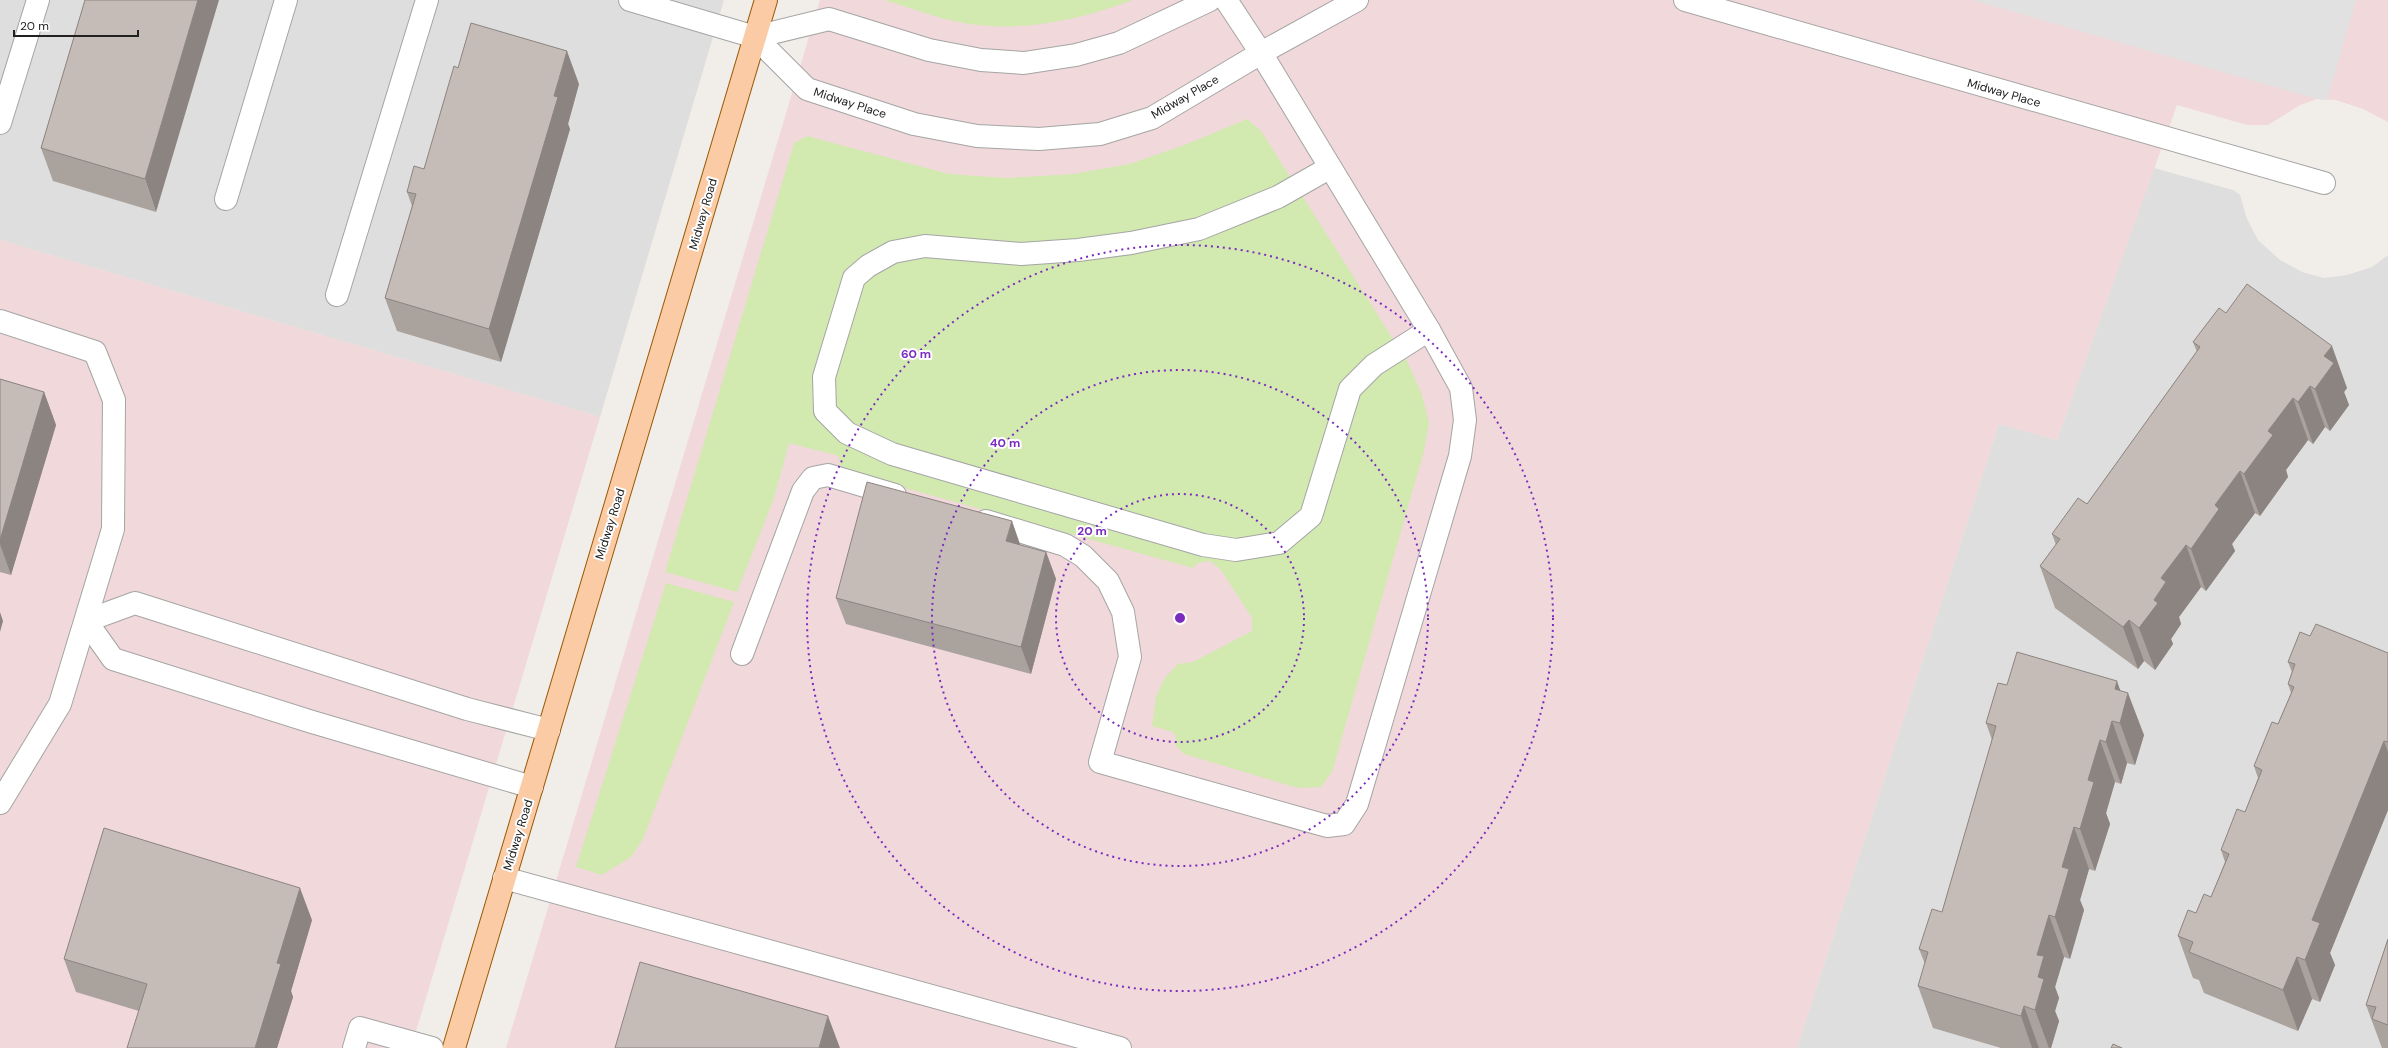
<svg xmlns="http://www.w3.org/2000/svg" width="2388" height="1048" viewBox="0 0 2388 1048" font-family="'DM Sans',sans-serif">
  <rect width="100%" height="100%" fill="#f1ede8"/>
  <g fill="#dfdede">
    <path d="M0 0H724L600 417 0 240Z"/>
    <path d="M2154 168 2233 190 2240 195 2247 219 2258 240 2280 260 2302 272 2324 278 2347 275 2372 267 2388 255V1048H1797L1999 424 2057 440Z"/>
  </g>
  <g fill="#f1d8da">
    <path d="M820 0H2388V122L2363 109 2336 100 2317 99 2300 105 2268 125H2247L2177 105 2057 440 1999 424 1797 1048H506Z"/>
    <path d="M0 240 600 417 411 1048H0Z"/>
  </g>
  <g fill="#d2e9b0">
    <path d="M884 0H1133C1083 18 1032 31 978 25 946 22 914 9 884 0Z"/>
    <path d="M1247 119 1261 131 1407 361 1421 392 1429 422 1424 451 1332 772 1321 787 1298 788 1184 754 1175 745 1176 736 1173 732 1152 726 1156 697 1164 679 1178 664 1193 662 1252 631V618L1221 570 1210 561 1198 563 1193 568 840 470 839 456 789 443 774 498 737 592 665 572 794 143 807 136 949 174 1006 178 1073 174 1130 164 1187 144Z"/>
    <path d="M666 583 734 602 643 839 631 857 602 875 576 867Z"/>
  </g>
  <path fill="#e1e1e1" d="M1972 0H2356L2327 100 2317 99Z"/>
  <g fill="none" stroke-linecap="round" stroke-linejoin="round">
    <defs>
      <g id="minor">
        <path d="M630 0 755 37 807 89 914 124 977 136 1039 139 1100 134 1152 118 1261 53 1357 0"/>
        <path d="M1685 0 2324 183"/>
        <path d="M755 37 829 19 929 50 981 60 1024 63 1076 55 1119 43 1210 0"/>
        <path d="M0 123 38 0"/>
        <path d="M1329 168 1278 197 1199 229 1131 243 1078 250 1021 254 925 246 893 252 868 266 854 278 824 377 825 411 847 433 892 454 1203 545 1236 550 1279 543 1311 516 1350 389 1374 365 1429 330"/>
        <path d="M226 199 286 0"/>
        <path d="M337 295 427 0"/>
        <path d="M0 321 95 352 114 400 113 529 60 704 0 803"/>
        <path d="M986 521 1065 545 1083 556 1108 581 1123 612 1130 657 1100 762 1327 826 1344 824 1357 804 1460 456 1465 420 1461 388 1429 330 1261 53 1226 0"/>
        <path d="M86 621 135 603 467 709 549 730"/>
        <path d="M86 621 113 659 309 721 532 787"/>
        <path d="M742 654 803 491 813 478 828 475 895 495"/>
        <path d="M504 878 1120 1048"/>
        <path d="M354 1048 360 1028 432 1048"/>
      </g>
      <path id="major" d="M454 1048 766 0"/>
    </defs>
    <use href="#minor" stroke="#a5a5a5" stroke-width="24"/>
    <use href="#major" stroke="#9a5804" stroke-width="24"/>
    <use href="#minor" stroke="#fff" stroke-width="22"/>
    <use href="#major" stroke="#facba5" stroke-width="22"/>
  </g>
  <g fill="#aaa29d">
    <path d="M85 0 156 212 53 181 41 148Z"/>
    <path d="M458 68 579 84 568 124 570 129 501 362 397 331 385 298 412 206 407 192 424 169Z"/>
    <path d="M2226 313 2347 388 2344 392 2349 405 2330 431 2325 427 2313 444 2308 440 2286 470 2288 477 2260 516 2255 513 2232 544 2235 551 2206 591 2201 587 2179 617 2181 624 2171 639 2173 644 2155 670 2144 661 2138 669 2055 608 2040 566 2056 545 2052 534 2087 504 2197 352 2193 342Z"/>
    <path d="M0 379 44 392 56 425 11 575 0 572Z"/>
    <path d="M1020 545 1046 552 1056 579 1031 674 846 624 836 598Z"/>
    <path d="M2310 636 2388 653V810L2330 953 2335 965 2320 1002 2312 999 2298 1031 2204 993 2199 980 2193 978 2178 936 2196 913 2211 897 2225 862 2221 850 2245 812 2258 778 2254 766 2278 724 2291 693 2288 684 2292 672 2288 662Z"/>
    <path d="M2007 685 2120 691 2144 735 2135 765 2127 763 2121 784 2115 782 2106 813 2110 824 2095 871 2089 869 2080 900 2084 910 2070 959 2064 957 2055 987 2059 998 2055 1011 2059 1021 2051 1048H2001L1933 1028 1918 986 1925 964 1919 949 1942 912 1992 740 1986 723Z"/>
    <path d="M312 920 291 991 293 997 277 1048H127L139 1011 76 992 64 959Z"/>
    <path d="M2388 939V1048H2382L2366 1005Z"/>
  </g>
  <g fill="#8b8480">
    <path d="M198 0H219L156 212 145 179Z"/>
    <path d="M567 51 579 84 568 124 570 129 501 362 489 329Z"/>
    <path d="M2332 346 2347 388 2344 392 2349 405 2330 431 2315 389 2324 356Z"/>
    <path d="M2310 386 2325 427 2313 444 2298 402Z"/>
    <path d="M44 392 56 425 11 575 0 544V540Z"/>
    <path d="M2293 398 2308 440 2286 470 2288 477 2260 516 2244 474 2268 431Z"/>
    <path d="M2240 471 2255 513 2232 544 2235 551 2206 591 2191 549 2215 505Z"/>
    <path d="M1012 521 1021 547 1006 541Z"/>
    <path d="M2186 545 2201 587 2179 617 2181 624 2171 639 2173 644 2155 670 2139 628 2154 600 2161 578Z"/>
    <path d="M1046 552 1056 579 1031 674 1021 647Z"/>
    <path d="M0 612 3 621 0 632Z"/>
    <path d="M2129 620 2144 661 2138 669 2123 627Z"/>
    <path d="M2117 681 2125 704 2128 693 2144 735 2135 765 2120 723 2115 689Z"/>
    <path d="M2112 721 2127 763 2121 784 2106 742Z"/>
    <path d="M2100 740 2115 782 2106 813 2110 824 2095 871 2080 829 2088 780Z"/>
    <path d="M2384 741 2388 752V810L2330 953 2335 965 2320 1002 2305 960 2312 920Z"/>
    <path d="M2074 827 2089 869 2080 900 2084 910 2070 959 2055 917 2062 867Z"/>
    <path d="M300 888 312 920 291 991 293 997 277 1048H255L277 963Z"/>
    <path d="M2049 915 2064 957 2055 987 2059 998 2055 1011 2059 1021 2051 1048H2049L2035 1010 2038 977 2037 955Z"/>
    <path d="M2297 957 2312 999 2298 1031 2283 990Z"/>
    <path d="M2024 1006 2039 1048H2032L2021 1016Z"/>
    <path d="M828 1016 840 1048H819Z"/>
  </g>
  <g fill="#c6bcb7" stroke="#8b8480">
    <path d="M85 0H198L145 179 41 148Z"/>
    <path d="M471 23 567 51 554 96 558 97 489 329 385 298 416 194 407 192 414 166 424 169 454 66 458 68Z"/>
    <path d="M2247 284 2332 346 2324 356 2334 363 2315 389 2310 386 2298 402 2293 398 2268 431 2273 435 2244 474 2240 471 2215 505 2219 509 2191 549 2186 545 2161 578 2166 582 2154 600 2158 603 2139 628 2129 620 2123 627 2040 566 2060 539 2052 534 2078 498 2087 504 2200 347 2193 342 2219 308 2226 313Z"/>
    <path d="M0 379 44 392 0 540Z"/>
    <path d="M867 482 1012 521 1006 541 1046 552 1021 647 836 598Z"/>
    <path d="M2316 624 2388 653V742L2384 741 2312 920 2320 923 2305 960 2297 957 2283 990 2189 952 2193 942 2178 936 2188 910 2196 913 2204 894 2211 897 2229 854 2221 850 2237 809 2245 812 2262 770 2254 766 2272 722 2278 724 2294 687 2288 684 2295 664 2288 662 2300 632 2310 636Z"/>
    <path d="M2017 652 2117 681 2115 689 2128 693 2120 723 2112 721 2106 742 2100 740 2088 780 2094 782 2080 829 2074 827 2062 867 2069 869 2055 917 2049 915 2037 955 2044 956 2038 977 2044 979 2035 1010 2024 1006 2021 1016 1918 986 1928 952 1919 949 1932 909 1942 912 1996 726 1986 723 1998 683 2007 685Z"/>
    <path d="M104 828 300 888 277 963 281 964 255 1048H127L147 984 64 959Z"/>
    <path d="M2388 939V1025L2372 1019 2376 1007 2366 1005Z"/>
    <path d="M640 962 828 1016 819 1048H615Z"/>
    <path d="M2113 1044 2122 1048H2111Z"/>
  </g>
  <g fill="none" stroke="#7b2cbf" stroke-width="2" stroke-dasharray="2 4">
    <circle cx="1180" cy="618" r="124"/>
    <circle cx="1180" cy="618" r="248"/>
    <circle cx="1180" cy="618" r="373"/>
  </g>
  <g text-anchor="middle" stroke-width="4" stroke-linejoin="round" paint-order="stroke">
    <g font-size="12" fill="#212121" stroke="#fff">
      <text transform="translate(2004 93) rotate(16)" y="4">Midway Place</text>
      <text transform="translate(1185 97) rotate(-30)" y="4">Midway Place</text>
      <text transform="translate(850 103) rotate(18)" y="4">Midway Place</text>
      <text transform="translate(703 214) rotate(-74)" y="4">Midway Road</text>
      <text transform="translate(610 524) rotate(-73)" y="4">Midway Road</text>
      <text transform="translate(518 835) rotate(-73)" y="4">Midway Road</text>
    </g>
  </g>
  <circle cx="1180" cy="618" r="6" fill="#7b2cbf" stroke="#fff" stroke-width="2"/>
  <g font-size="12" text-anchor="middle" font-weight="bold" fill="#7b2cbf" stroke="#fff" stroke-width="4" stroke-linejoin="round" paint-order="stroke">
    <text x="916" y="358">60 m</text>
    <text x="1005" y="447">40 m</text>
    <text x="1092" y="535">20 m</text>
  </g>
  <path d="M14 30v6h124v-6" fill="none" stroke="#212121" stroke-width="2"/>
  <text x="20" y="30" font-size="12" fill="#212121" stroke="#ffffff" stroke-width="3" paint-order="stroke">20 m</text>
</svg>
